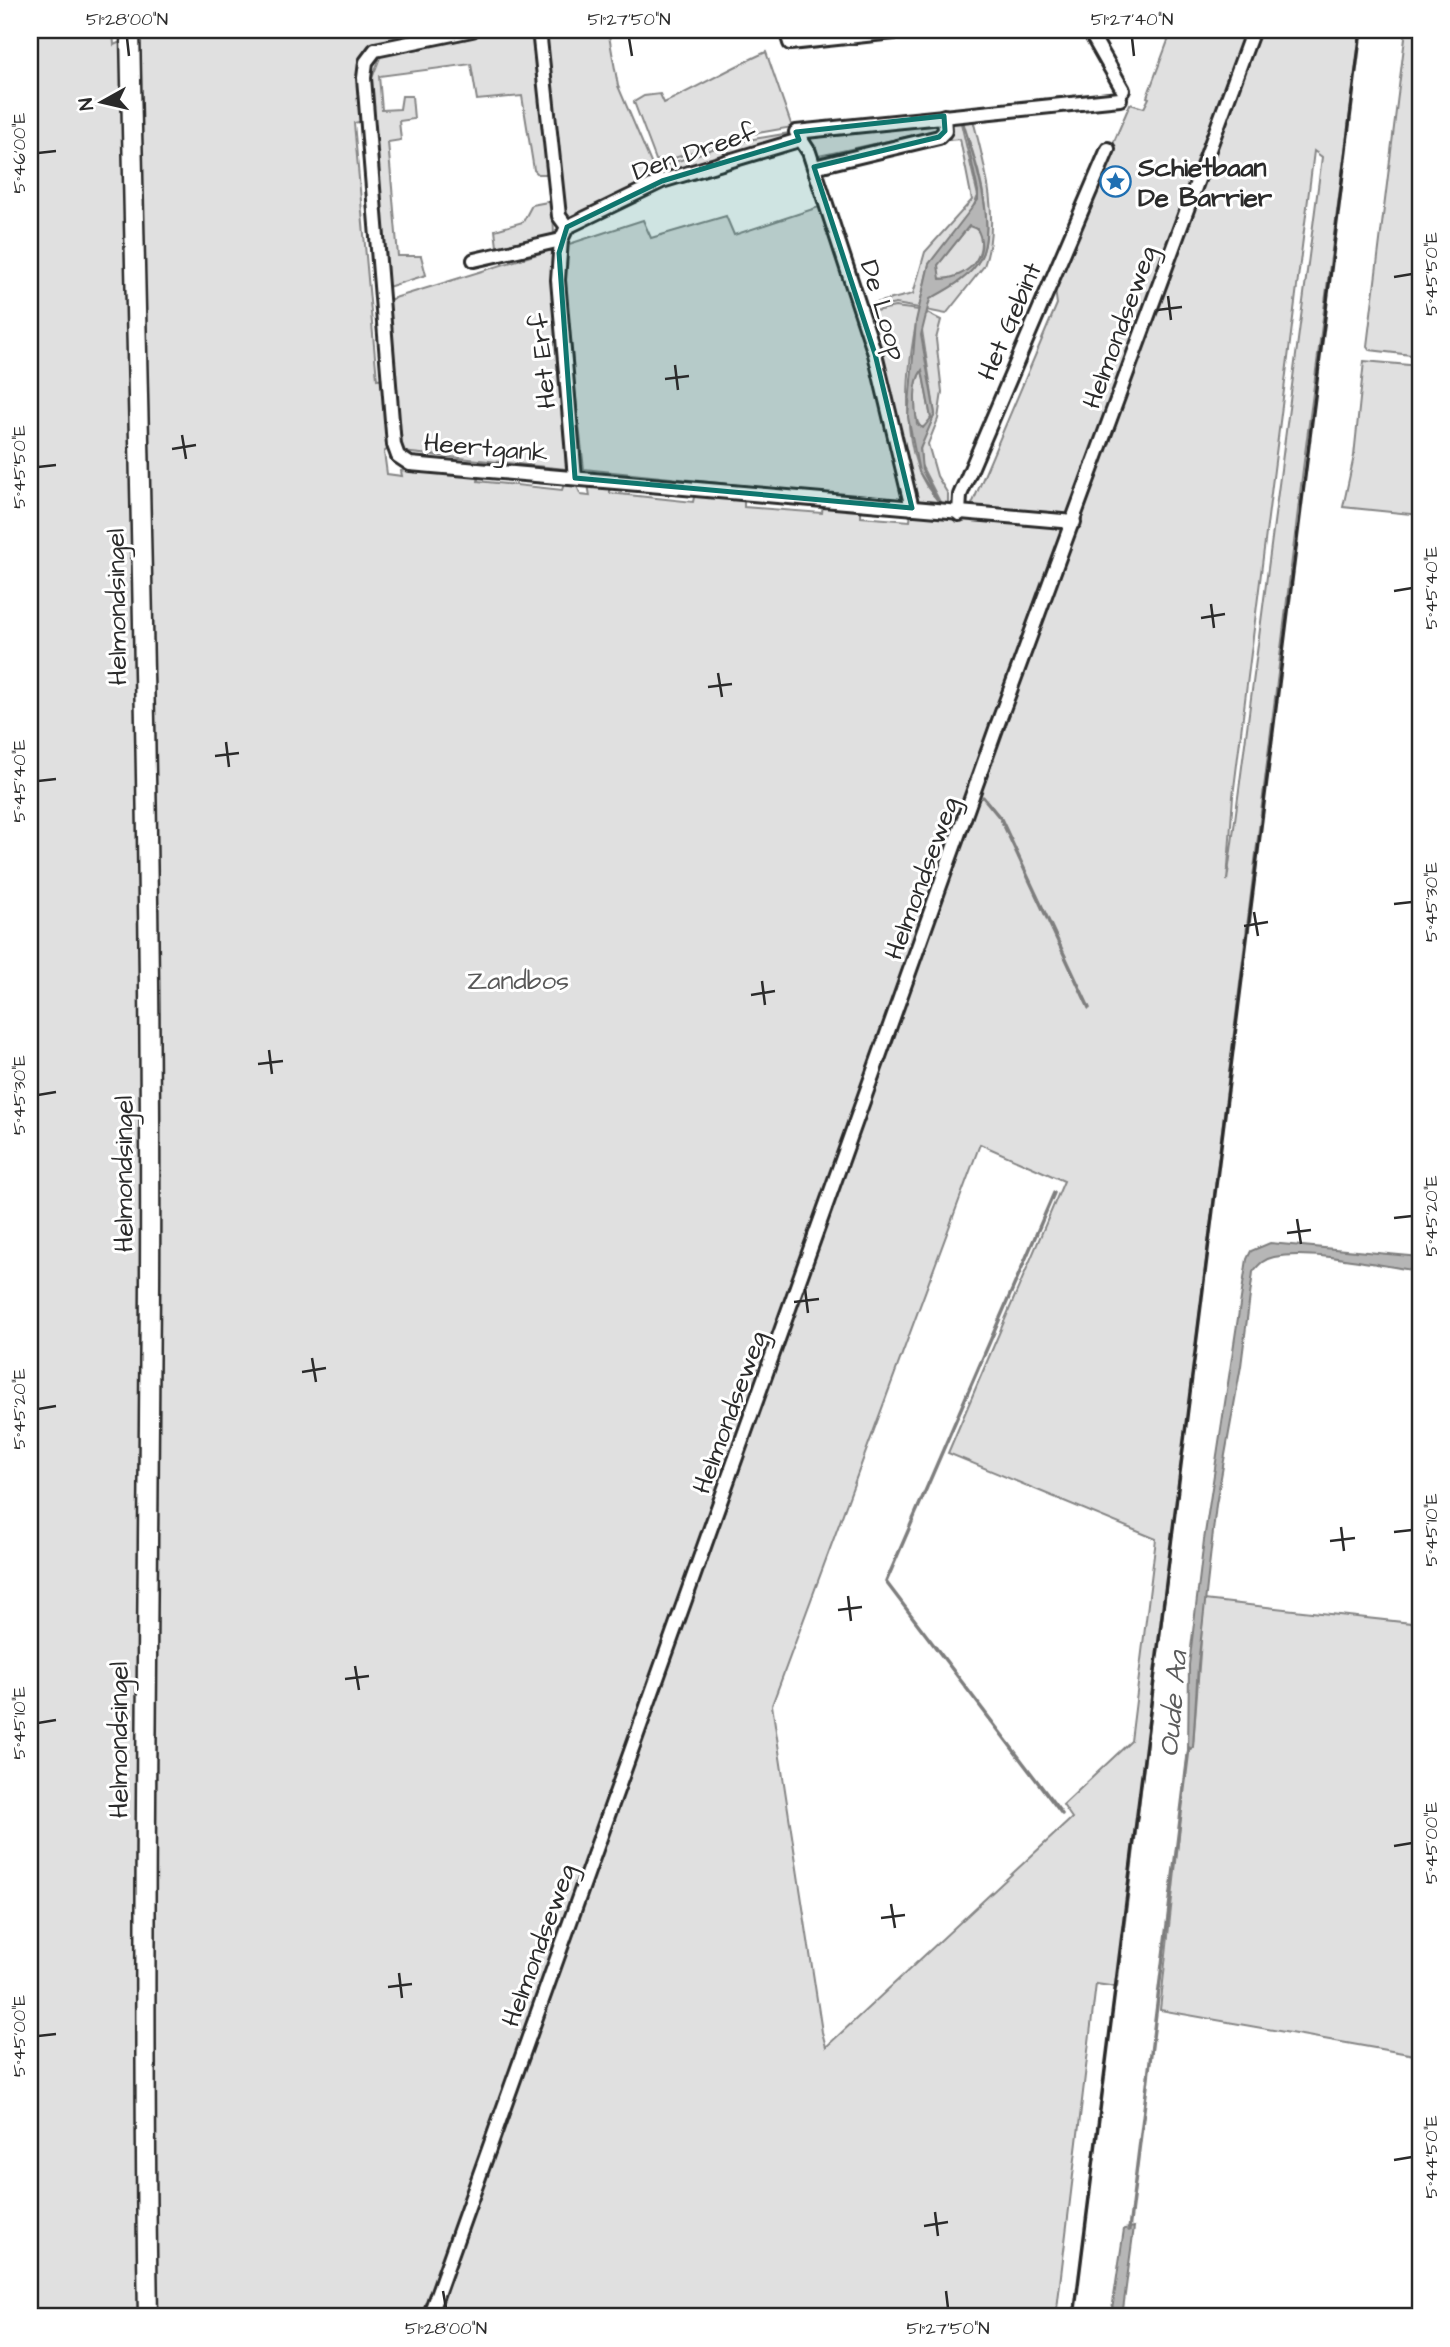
<svg xmlns="http://www.w3.org/2000/svg" width="1450" height="2347" viewBox="0 0 1450 2347" font-family="'Architects Daughter',sans-serif">
  <rect width="100%" height="100%" fill="#fff"/>
  <filter id="ink" filterUnits="userSpaceOnUse"><feTurbulence type="fractalNoise" baseFrequency=".0143" numOctaves="2"/><feDisplacementMap in="SourceGraphic" scale="14" xChannelSelector="R" yChannelSelector="G"/><feConvolveMatrix kernelMatrix="1 2 1 2 8 2 1 2 1" color-interpolation-filters="sRGB"/></filter>
  <g filter="url(#ink)">
    <g fill="#e0e0e0" stroke="#868686" stroke-width="2" fill-rule="evenodd">
      <path d="M30 30H113L114 45 138 34 150 33V30H435L378 44 365 58 363 121 354 123 377 379 384 378 389 448 384 452 387 474 402 476 401 471 412 468 479 472 478 481 562 490 565 481 576 484 581 495 590 496 588 484H610V493L693 502 695 493 744 498V507L822 513 823 504 861 508V517L910 521 911 512 970 509 1057 304 1054 282 1130 104 1144 108 1149 98 1147 97 1172 30H1241L1242 36 1253 44 1258 30H1361L1304 461 1117 1987 1096 1984 1056 2317H30ZM1314 151 1322 157 1227 881 1233 796ZM980 1144 1064 1181 948 1453 1156 1539 1131 1741 1063 1805 1072 1818 826 2047 822 2032 772 1705Z"/>
      <path d="M493 30H536L550 174H538L534 170 522 96 477 100 471 64 379 76 382 110 400 109 402 96H412L414 119 399 121 401 140 388 142 398 256H421L426 275 388 287 371 81 381 55 466 39Z"/>
      <path d="M544 30H608L618 86 654 170 650 183 569 218H564Z"/>
      <path d="M1406 30H1420V356L1370 350 1367 346Z"/>
      <path d="M766 52 792 127 736 137 663 162 656 160 634 102 644 96 660 94 664 103C700 86 730 68 766 52Z"/>
      <path d="M972 116C984 162 1001 220 984 266L946 314 926 310 930 299C948 288 969 278 980 259 997 229 976 151 961 123L978 196 970 214 929 264 919 308 896 304 864 310 863 306 913 294 925 252 972 200 960 139 950 140 948 121Z"/>
      <path d="M941 120 943 129 814 157 807 136Z"/>
      <path d="M790 133 791 137 730 156 727 147 729 143Z"/>
      <path d="M721 146 726 158 663 176 661 167Z"/>
      <path d="M553 201 554 237 498 255 495 230 523 222 532 205Z"/>
      <path d="M822 206 870 354 904 491 901 502 584 469 563 285V246L643 220 651 238 726 216 734 235Z"/>
      <path d="M969 226H973L980 233C986 259 964 283 938 278V265Z"/>
      <path d="M547 251H552L566 469 402 452 388 300Z"/>
      <path d="M895 307 919 310C907 363 895 462 940 502L921 465 920 444 935 414 921 324 925 312 941 320 936 339 942 392 938 419 928 444 937 476 948 494V506L920 504 915 499 874 327 871 318H867L865 313Z"/>
      <path d="M1364 361 1420 366V515L1343 507 1354 456Z"/>
      <path d="M922 370 931 418 928 425 921 428C911 414 913 383 922 370Z"/>
      <path d="M1204 1600 1420 1624V2056L1160 2010 1188 1751 1193 1746Z"/>
    </g>
    <g fill="#b6b6b6" stroke="#7e7e7e" stroke-width="2" fill-rule="evenodd">
      <path d="M963 121C973 156 998 225 980 259 970 278 948 289 930 299L921 335 935 414 920 449 922 470 939 503 919 472 908 417 916 321 929 264 978 200V191ZM969 226 977 229C992 256 965 279 940 279L938 265ZM922 370 931 418 923 428 917 424C915 407 912 384 922 370Z"/>
      <path d="M1270 1243 1420 1257V1271C1380 1266 1312 1249 1274 1257 1264 1259 1259 1264 1253 1272L1241 1366 1216 1505 1198 1665 1193 1747 1188 1751 1189 1665 1204 1540 1247 1259 1251 1251Z"/>
      <path d="M1134 2227 1122 2317H1111L1124 2229Z"/>
    </g>
    <g fill="none" stroke-linecap="round" stroke-linejoin="round">
      <g stroke="#7e7e7e" stroke-width="3.5">
        <path d="M983 797 1001 819 1089 1008"/>
        <path d="M1054 1193 886 1582 1062 1814"/>
        <path d="M1129 2230 1189 1748"/>
      </g>
      <defs>
        <g id="street">
          <path d="M472 30 375 50 366 62 364 78 394 445 398 456 410 464 1074 522"/>
          <path d="M539 30 559 216 567 227 561 240 558 280 575 478"/>
          <path d="M786 30 790 43 913 30"/>
          <path d="M925 30H929"/>
          <path d="M1089 30 1123 90"/>
          <path d="M814 167 939 137 945 131 944 116"/>
          <path d="M567 227 662 181 799 140"/>
          <path d="M474 260 561 240"/>
          <path d="M912 508 875 354 809 152 796 132 1120 99"/>
          <path d="M959 514 960 495 1108 149"/>
          <path d="M429 2317 997 726 1253 30"/>
        </g>
        <path id="primary" d="M130 30C138 447 152 865 150 1283 148 1628 142 1972 148 2317"/>
      </defs>
      <use href="#street" stroke="#2b2b2b" stroke-width="18"/>
      <use href="#primary" stroke="#2b2b2b" stroke-width="23"/>
      <use href="#street" stroke="#fff" stroke-width="12"/>
      <use href="#primary" stroke="#fff" stroke-width="18"/>
      <path stroke="#2b2b2b" stroke-width="3.5" d="M1074 2317 1361 30"/>
    </g>
  </g>
  <path fill="#0f766e" fill-opacity="0.2" stroke="#0f766e" stroke-width="5" stroke-linejoin="round" d="M944 116 945 131 939 137 814 167 875 354 912 508 575 478 559 253 567 227 662 181 799 140 796 132Z"/>
  <path fill="none" stroke="#2b2b2b" stroke-width="2.5" d="M127 38 129 56M629 38 632 56M1132 38 1134 56M38 153 56 151M1394 277 1412 274M1168 296 1171 320M1157 310 1182 307M675 365 678 390M665 379 689 376M182 435 186 459M172 449 196 445M38 467 56 465M1394 591 1412 588M1211 604 1214 628M1201 618 1225 614M718 673 722 697M708 687 732 684M226 742 229 767M215 756 239 753M38 781 56 779M1394 904 1412 902M1254 912 1258 936M1244 926 1268 922M762 981 765 1005M751 995 775 991M269 1050 272 1074M258 1064 283 1061M38 1095 56 1092M1394 1218 1412 1216M1297 1219 1301 1244M1287 1233 1311 1230M805 1289 808 1313M794 1302 819 1299M312 1358 316 1382M302 1372 326 1368M38 1409 56 1406M1341 1527 1344 1551M1394 1532 1412 1530M1330 1541 1355 1538M848 1596 851 1621M838 1610 862 1607M355 1666 359 1690M345 1679 369 1676M38 1723 56 1720M1394 1846 1412 1843M891 1904 895 1928M881 1918 905 1915M399 1973 402 1998M388 1987 412 1984M38 2036 56 2034M1394 2160 1412 2157M935 2212 938 2236M924 2226 948 2222M443 2291 446 2308M946 2291 948 2308"/>
  <defs>
    <symbol id="sight-ring" viewBox="-11 -11 22 22"><circle r="9.5" fill="#fff" stroke="#1f6fb2" stroke-width="1.5"/><path d="M0-6L1.8-2.2L6-1.7L2.9 1.2L3.7 5.4L0 3.3L-3.7 5.4L-2.9 1.2L-6-1.7L-1.8-2.2Z" fill="#1f6fb2"/></symbol>
  </defs>
  <g fill-rule="evenodd">
    <use href="#sight-ring" x="1098" y="164" width="35" height="35"/>
  </g>
  <g text-anchor="middle" stroke-width="6" stroke-linejoin="round" paint-order="stroke">
    <g font-size="26" fill="#2b2b2b" stroke="#fff">
      <text transform="translate(694 151) rotate(-19)" y="9">Den Dreef</text>
      <text transform="translate(884 310) rotate(73)" y="9">De Loop</text>
      <text transform="translate(1009 321) rotate(-67)" y="9">Het Gebint</text>
      <text transform="translate(1119 327) rotate(-70)" y="9">Helmondseweg</text>
      <text transform="translate(542 361) rotate(-95)" y="9">Het Erf</text>
      <text transform="translate(486 447) rotate(5)" y="9">Heertgank</text>
      <text transform="translate(116 607) rotate(-91)" y="9">Helmondsingel</text>
      <text transform="translate(921 878) rotate(-70)" y="9">Helmondseweg</text>
      <text transform="translate(123 1174) rotate(-90)" y="9">Helmondsingel</text>
      <text transform="translate(729 1412) rotate(-70)" y="9">Helmondseweg</text>
      <text transform="translate(118 1740) rotate(-90)" y="9">Helmondsingel</text>
      <text transform="translate(538 1945) rotate(-70)" y="9">Helmondseweg</text>
    </g>
    <g font-size="26" font-weight="bold" fill="#2b2b2b" stroke="#fff" text-anchor="start">
      <text x="1138" y="176">Schietbaan<tspan x="1138" dy="30">De Barrier</tspan></text>
    </g>
    <g font-size="26" fill="#585858" stroke="#fff">
      <text x="518" y="989">Zandbos</text>
    </g>
    <g font-size="28" font-style="italic" fill="#5c5c5c" stroke="#fff">
      <text transform="translate(1172 1704) rotate(-85)" y="10">Oude Aa</text>
    </g>
  </g>
  <rect width="1450" height="2347" fill="none" stroke="#fff" stroke-width="77"/>
  <g transform="translate(102 102) rotate(262)" stroke="#ffffff" stroke-width="5" paint-order="stroke">
  <path d="M0-5L12 26L0 18L-12 26Z" fill="#2b2b2b"/>
  <text y="-10" font-size="19" font-weight="bold" text-anchor="middle" fill="#2b2b2b">N</text>
  </g>
  <rect x="38" y="38" width="1374" height="2270" fill="none" stroke="#2b2b2b" stroke-width="2.5"/>
  <g font-size="18" text-anchor="middle" fill="#2b2b2b">
    <text x="127" y="25">51°28'00"N</text>
    <text x="629" y="25">51°27'50"N</text>
    <text x="1132" y="25">51°27'40"N</text>
    <text transform="translate(19 153) rotate(-90)" y="6">5°46'00"E</text>
    <text transform="translate(1431 274) rotate(-90)" y="6">5°45'50"E</text>
    <text transform="translate(19 467) rotate(-90)" y="6">5°45'50"E</text>
    <text transform="translate(1431 588) rotate(-90)" y="6">5°45'40"E</text>
    <text transform="translate(19 781) rotate(-90)" y="6">5°45'40"E</text>
    <text transform="translate(1431 902) rotate(-90)" y="6">5°45'30"E</text>
    <text transform="translate(19 1095) rotate(-90)" y="6">5°45'30"E</text>
    <text transform="translate(1431 1216) rotate(-90)" y="6">5°45'20"E</text>
    <text transform="translate(19 1409) rotate(-90)" y="6">5°45'20"E</text>
    <text transform="translate(1431 1530) rotate(-90)" y="6">5°45'10"E</text>
    <text transform="translate(19 1723) rotate(-90)" y="6">5°45'10"E</text>
    <text transform="translate(1431 1843) rotate(-90)" y="6">5°45'00"E</text>
    <text transform="translate(19 2036) rotate(-90)" y="6">5°45'00"E</text>
    <text transform="translate(1431 2157) rotate(-90)" y="6">5°44'50"E</text>
    <text x="446" y="2334">51°28'00"N</text>
    <text x="948" y="2334">51°27'50"N</text>
  </g>
</svg>
